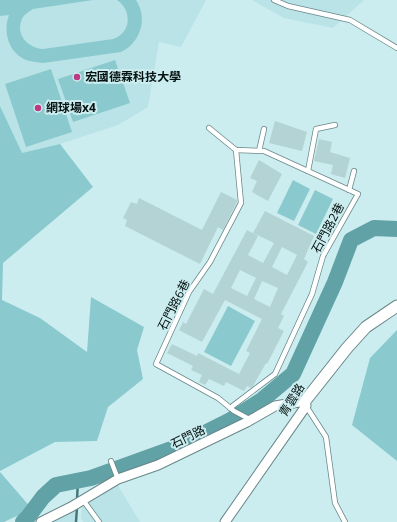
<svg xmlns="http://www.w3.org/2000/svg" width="397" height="522" viewBox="0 0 397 522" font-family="'Noto Sans','Noto Sans TC',sans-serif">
  <rect width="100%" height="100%" fill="#ccedef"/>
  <g fill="#b9e3e6">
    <path d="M0 0H206L181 47 159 42 148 107 118 125 60 144 22 154 0 106Z"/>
    <path d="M252 0H364L333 28 284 18Z"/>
    <path d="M117 484 140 522H83L81 517 82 504Z"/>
    <path d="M75 508V522H50Z"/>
  </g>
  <g fill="#8acace">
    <path d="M0 0H93L33 9C30 11 25 14 23 17 14 33 27 48 43 49L113 39C132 33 132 10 117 0H136C145 14 144 32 131 45 129 48 124 50 121 52L43 63C37 62 30 62 24 59 8 51 3 31 9 15L0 16Z"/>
    <path d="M115 60 130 103 73 122 58 79Z"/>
    <path d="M51 69 72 132 26 147 5 84Z"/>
    <path d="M0 106 22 153 60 144 93 187 3 263 2 300 40 318 87 352 91 297 144 327 137 350 143 379 108 407 97 441 55 442 0 471Z"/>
    <path d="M293 180 310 189 294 221 277 213Z"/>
    <path d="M315 190 333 199 316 234 298 225Z"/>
    <path d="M228 306 255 321 231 366 204 352Z"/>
    <path d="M397 330V461L352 425 370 358Z"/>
    <path d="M0 472 32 509 4 522H0Z"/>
  </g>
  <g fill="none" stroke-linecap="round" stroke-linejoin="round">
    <g stroke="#45777a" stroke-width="2.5">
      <path d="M77 500 78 480"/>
      <path d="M76 522 77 507"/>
    </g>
    <path stroke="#60a2a6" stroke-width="16" d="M23 522 28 517 43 497 56 485 91 478 177 447 229 421 262 400 293 374 335 282 351 240 374 228 397 229"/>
  </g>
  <g fill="#b3d3d5" fill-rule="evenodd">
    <path d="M275 121 307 132 302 151 269 143Z"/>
    <path d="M319 139 332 142 330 152 350 158 345 178 331 174 333 165 314 161Z"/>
    <path d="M259 160 282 174 268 201 252 192 257 181 250 178Z"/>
    <path d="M221 192 237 200V202L223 230 218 227 200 264 125 226 127 220 123 218 131 202 137 204 139 198 202 230Z"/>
    <path d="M265 211 314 236 304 259 308 262 281 314 284 316 278 328 284 331 267 364 266 363 253 386 251 388 247 386 244 391 226 382 224 386 209 379 205 385 199 382 202 375 191 370 193 366 167 353 172 344 197 356 198 353 239 374 250 353 246 351 262 319 225 300 202 342 179 330 183 322 186 324 204 289 213 294 247 230 258 236 248 255 263 263 274 243 253 233ZM282 247 297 255 287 275 272 267ZM240 270 256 278 247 296 231 288ZM262 281 278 288 270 307 254 299Z"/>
  </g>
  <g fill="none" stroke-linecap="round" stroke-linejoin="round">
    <defs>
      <g id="service">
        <path d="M274 0 288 6 350 20 397 48"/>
        <path d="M209 128 236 150 264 151 358 194 323 256 312 294 275 374 230 408"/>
        <path d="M236 150 241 203 210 262 189 292 156 364 218 398 234 411 251 420"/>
        <path d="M259 151 264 129"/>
        <path d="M308 171 316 129 335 125"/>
        <path d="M349 190 354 171"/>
        <path d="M306 406 326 437 335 503 345 522"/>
        <path d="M111 461 118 479"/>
        <path d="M83 500 99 522"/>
      </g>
      <path id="minor" d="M41 522 71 507 118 479 158 465 247 422 275 406 305 401 306 406 225 522"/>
      <path id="tertiary" d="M305 401 347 348 366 327 397 306"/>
    </defs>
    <use href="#service" stroke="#698789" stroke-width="6"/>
    <use href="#minor" stroke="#698789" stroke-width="11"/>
    <use href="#tertiary" stroke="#698789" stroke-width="13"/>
    <use href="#service" stroke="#fff" stroke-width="4.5"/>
    <use href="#minor" stroke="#fff" stroke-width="9"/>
    <use href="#tertiary" stroke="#fff" stroke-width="11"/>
  </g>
  <g fill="#bd3a82" stroke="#ccedef" stroke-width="1.5">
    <circle cx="77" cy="77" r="4"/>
    <circle cx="38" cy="108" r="4"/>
  </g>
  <g text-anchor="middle" stroke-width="4" stroke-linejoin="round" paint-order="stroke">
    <g font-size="12" font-weight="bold" fill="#071313" stroke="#ccedef" text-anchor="start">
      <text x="85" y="81">宏國德霖科技大學</text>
      <text x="46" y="112">網球場x4</text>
    </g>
    <g font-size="12" fill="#071313" stroke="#ccedef">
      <text transform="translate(328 228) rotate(-62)" y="4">石門路2巷</text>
      <text transform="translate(174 305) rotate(-63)" y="4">石門路6巷</text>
      <text transform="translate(292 400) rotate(-58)" y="4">青雲路</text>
      <text transform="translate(188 437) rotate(-26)" y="4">石門路</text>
    </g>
  </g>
</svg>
